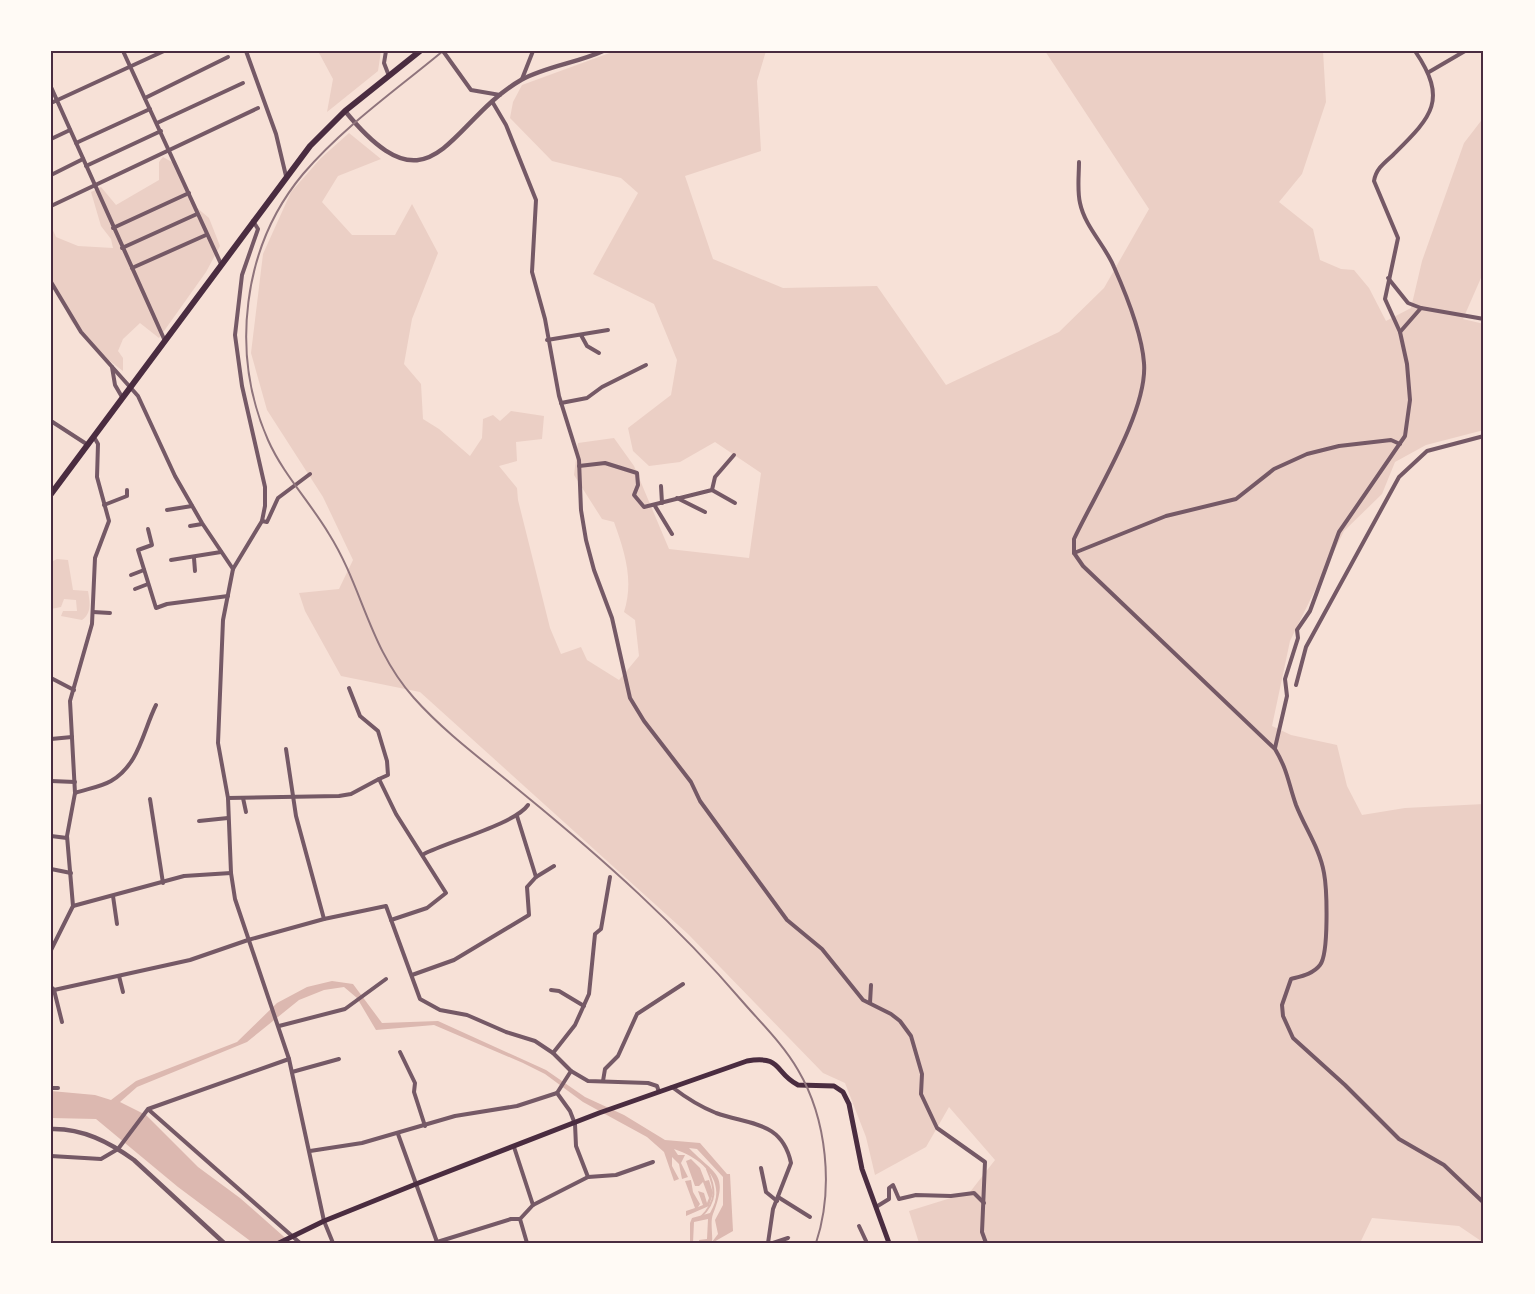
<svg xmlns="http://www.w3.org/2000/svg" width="1535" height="1294" viewBox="0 0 1535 1294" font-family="Rubik,sans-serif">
  <rect width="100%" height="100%" fill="#f7e1d7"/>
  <g fill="#ebcfc5">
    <path d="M318 51H381L378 71 327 112 333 79Z"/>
    <path d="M615 51H766L757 81 761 151 685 176 713 259 783 288 877 286 946 385 1059 332 1104 288 1149 209 1045 51H1323L1326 102 1302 174 1279 202 1313 229 1320 260 1341 269 1354 270 1369 288 1386 321 1411 308 1422 261 1464 143 1484 117V271L1463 319 1484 324V430L1426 445 1395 462 1382 494 1344 531 1290 641 1272 726 1291 735 1337 745 1347 786 1362 815 1405 808 1484 804V1243L1459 1226 1372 1218 1360 1243H919L909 1211 970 1192 995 1160 949 1107 926 1147 875 1175 866 1137 845 1083 823 1073 688 934 420 692 341 676 305 611 299 593 339 589 353 560 323 497 267 410 251 353 263 254 291 192 321 158 349 133 381 159 338 176 322 202 352 235H395L412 204 438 253 412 319 404 364 421 384 423 419 439 429 470 456 482 438 483 419 493 415 500 421 511 411 544 416 542 439 516 442 517 461 499 466 517 488 518 500 550 628 561 654 581 647 587 660 619 680 639 656 635 620 624 612C634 580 625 553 614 522L602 519 574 475 578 443 614 438 634 466 669 549 749 558 761 473 715 442 680 462 649 466 633 451 628 428 671 395 677 360 654 304 593 274 638 193 621 178 552 161 510 118 513 102 522 85Z"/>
    <path d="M163 157 177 165 190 202 209 218 220 246 206 272 159 338 140 323 123 339 118 351 123 358V371L98 352 71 321 51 278V226L56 237 78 246 113 248 111 239 101 226 91 192 101 187 116 205 159 180V162Z"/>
    <path d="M57 559 68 560 73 590 88 591C90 602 92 613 82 620L61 616 63 611H77L76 600 64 599 61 607 51 609V562Z"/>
  </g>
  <g fill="#dcb8b0" fill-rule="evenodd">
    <path d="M332 981 353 984 382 1023 438 1021 546 1070 585 1097 624 1115 665 1140 700 1143 727 1174H730L733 1231 712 1243H699V1240L707 1239 708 1219 694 1222 693 1243H690V1223L692 1218 710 1213C729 1182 702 1158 674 1149L678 1155H685L681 1163 688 1177 682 1179 679 1164 672 1157V1166L679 1179 674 1181 664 1152 647 1137 583 1102 545 1074 523 1063 434 1025 376 1030 357 998 344 987 324 990 299 1000 247 1042 137 1087 120 1102 146 1115 198 1167 240 1198 291 1243H253L178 1187 96 1119 51 1118V1091L95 1095 111 1100 136 1081 237 1042 277 1003 307 987ZM689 1148 697 1149 723 1177V1205L715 1220 718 1234 712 1242C713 1235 710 1222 713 1214 729 1173 715 1175 689 1148Z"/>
    <path d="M691 1159 700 1168 705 1181 709 1180 713 1193 709 1206 686 1216V1211L695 1208 685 1181 691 1180 693 1192 700 1204 698 1207 703 1205 698 1191 704 1193 707 1203 709 1198 703 1182 699 1186H695L686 1161Z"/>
  </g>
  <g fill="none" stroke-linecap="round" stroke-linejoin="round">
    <path stroke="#dcb8b0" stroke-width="2" d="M701 1217C717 1201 716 1189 707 1169"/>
    <g stroke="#755966" stroke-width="4">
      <path d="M123 51 221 264"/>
      <path d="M246 51 276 134 286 176"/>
      <path d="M386 51 384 63 389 76"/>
      <path d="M443 51 471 90 500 95"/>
      <path d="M1429 72 1465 51"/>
      <path d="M522 79 533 51"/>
      <path d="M51 87 165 341"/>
      <path d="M145 98 228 57"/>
      <path d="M51 103 164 51"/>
      <path d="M493 103 506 125 536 200 532 272 545 319 559 396 579 460 581 510 586 540 594 570 612 618 630 698 644 721 691 782 700 801 787 920 822 949 863 1000 891 1014 900 1021 911 1036 922 1074 921 1094 937 1128 985 1162 982 1232 986 1243"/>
      <path d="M157 123 243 83"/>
      <path d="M51 139 70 130"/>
      <path d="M76 143 150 109"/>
      <path d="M1079 162C1079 175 1077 190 1080 203 1085 227 1105 245 1114 267 1126 294 1142 335 1144 363 1148 411 1095 494 1074 539V553L1083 566 1275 749C1288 771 1288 782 1296 805 1305 828 1320 849 1324 873 1327 889 1329 954 1320 965 1313 974 1302 976 1291 979L1282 1005 1283 1016 1293 1038 1345 1085 1399 1139 1444 1165 1484 1203"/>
      <path d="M86 166 161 131"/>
      <path d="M51 175 83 159"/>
      <path d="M51 206 258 108"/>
      <path d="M253 221 258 229 242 275 235 335 242 386 265 487V506L262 521 233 569 223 620 218 743 228 798 231 873 235 899 289 1059 324 1221 333 1243"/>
      <path d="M113 228 189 193"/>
      <path d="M122 248 197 214"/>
      <path d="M132 268 206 235"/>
      <path d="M1388 278 1408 303 1421 308 1484 319"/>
      <path d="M51 282 81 332 138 396 175 476 202 523 233 569"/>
      <path d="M1400 332 1421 308"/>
      <path d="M581 335 587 346 599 353"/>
      <path d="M547 340 608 330"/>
      <path d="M112 367 115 385 122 397"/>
      <path d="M561 403 587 398 602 387 646 365"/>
      <path d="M51 421 88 445"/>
      <path d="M579 466 605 463 637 473 638 485 634 495 644 507 712 490 715 477 734 455"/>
      <path d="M661 486 662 503"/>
      <path d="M712 490 735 503"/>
      <path d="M677 498 705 512"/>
      <path d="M104 505 127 496V490"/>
      <path d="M655 506 672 534"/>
      <path d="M167 510 192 506"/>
      <path d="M262 521 267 522 278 498 310 474"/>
      <path d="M190 526 202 524"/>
      <path d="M148 529 152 545 138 550 156 608 167 604 228 596"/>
      <path d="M1074 553 1166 516 1236 499 1274 469 1307 454 1339 446 1391 440 1400 444"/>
      <path d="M194 558 195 571"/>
      <path d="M171 560 221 552"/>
      <path d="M131 575 144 570"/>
      <path d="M135 589 148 584"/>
      <path d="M93 612 110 613"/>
      <path d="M51 678 74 690"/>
      <path d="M1296 685 1306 647 1399 477 1427 451 1484 436"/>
      <path d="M349 688 360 716 378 731 387 761 388 775 379 779"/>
      <path d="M51 739 72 737"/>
      <path d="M1275 748 1287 696 1285 679 1298 638 1297 630 1310 611 1339 532 1405 436 1410 400 1407 364 1400 332 1385 299 1398 238 1374 181C1376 169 1384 163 1393 155 1431 117 1449 101 1415 51"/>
      <path d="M286 749 296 816 324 919"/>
      <path d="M51 781 75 782"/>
      <path d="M75 793C86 789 101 787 111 781 139 765 143 731 156 705"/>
      <path d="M228 798 339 796 351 794 379 779 396 814 446 893 427 908 391 920"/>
      <path d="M243 798 246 812"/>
      <path d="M150 799 163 883"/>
      <path d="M517 816 536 877"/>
      <path d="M199 821 228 818"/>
      <path d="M51 836 67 838"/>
      <path d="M424 854C447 842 515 824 528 805"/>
      <path d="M51 869 71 873"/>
      <path d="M113 896 117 924"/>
      <path d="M73 906 184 876 231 873"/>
      <path d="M51 950 73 906 67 836 75 793 70 701 92 624 95 558 109 521 97 477 98 444 94 437"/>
      <path d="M412 975 454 960 529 915 527 887 536 877 554 866"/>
      <path d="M119 976 123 992"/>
      <path d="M51 987 54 990 190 960 248 940 324 919 386 906 420 999 440 1010 467 1015 506 1032 535 1041 553 1053 571 1071 588 1081 648 1083 657 1086 659 1092"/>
      <path d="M54 990 62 1022"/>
      <path d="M551 990 559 991 584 1006"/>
      <path d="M870 1003 871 985"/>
      <path d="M279 1026 345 1009 386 979"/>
      <path d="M400 1052 415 1083 414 1092 425 1126"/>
      <path d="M553 1053 575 1025 589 994 595 934 601 929 610 877"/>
      <path d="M292 1072 339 1059"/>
      <path d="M603 1081 605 1069 618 1056 637 1014 683 984"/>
      <path d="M672 1087C685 1097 701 1107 716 1113 750 1125 782 1121 791 1163L773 1209 768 1243"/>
      <path d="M51 1088H58"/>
      <path d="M557 1093 571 1071"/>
      <path d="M149 1110 300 1243"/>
      <path d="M398 1134 437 1242"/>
      <path d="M514 1147 533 1205"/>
      <path d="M310 1151 362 1143 455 1116 517 1106 557 1093 570 1111 575 1124 576 1146 588 1177"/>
      <path d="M51 1156 101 1159 118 1149 148 1109 289 1059"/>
      <path d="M761 1168 766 1192 777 1201"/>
      <path d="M778 1197 810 1217"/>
      <path d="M876 1207 889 1199V1188L893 1185 899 1199 916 1195 951 1196 974 1193 984 1203"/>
      <path d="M859 1226 867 1243"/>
      <path d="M434 1243 511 1219H520"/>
      <path d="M527 1243 520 1219 533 1205 588 1177 616 1175 653 1162"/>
      <path d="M773 1243 788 1238"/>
    </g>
    <g stroke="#755966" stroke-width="4.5">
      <path d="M345 111C433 219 448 122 521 80 547 66 577 63 603 51"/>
      <path d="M51 1129C82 1128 109 1142 134 1160L224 1243"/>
    </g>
    <path stroke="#4a2c40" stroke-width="5" d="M279 1243 324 1221 416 1184 599 1113 747 1061C783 1055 774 1073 798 1085L834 1086 843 1092 849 1104 862 1169 889 1243"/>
    <path stroke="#4a2c40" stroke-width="6" d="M51 494 310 146 345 111 420 51"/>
    <path stroke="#8f747c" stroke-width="2" d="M443 51C396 90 343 127 303 174 242 247 230 354 268 440 283 474 310 502 329 534 363 588 369 648 414 698 447 735 488 764 526 796 603 859 677 925 742 1001 761 1023 783 1044 798 1070 827 1119 834 1189 816 1243"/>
  </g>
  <rect width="1535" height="1294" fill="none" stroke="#fffaf5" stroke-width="105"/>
  <rect x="52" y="52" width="1430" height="1190" fill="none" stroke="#4a2c40" stroke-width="2"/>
</svg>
